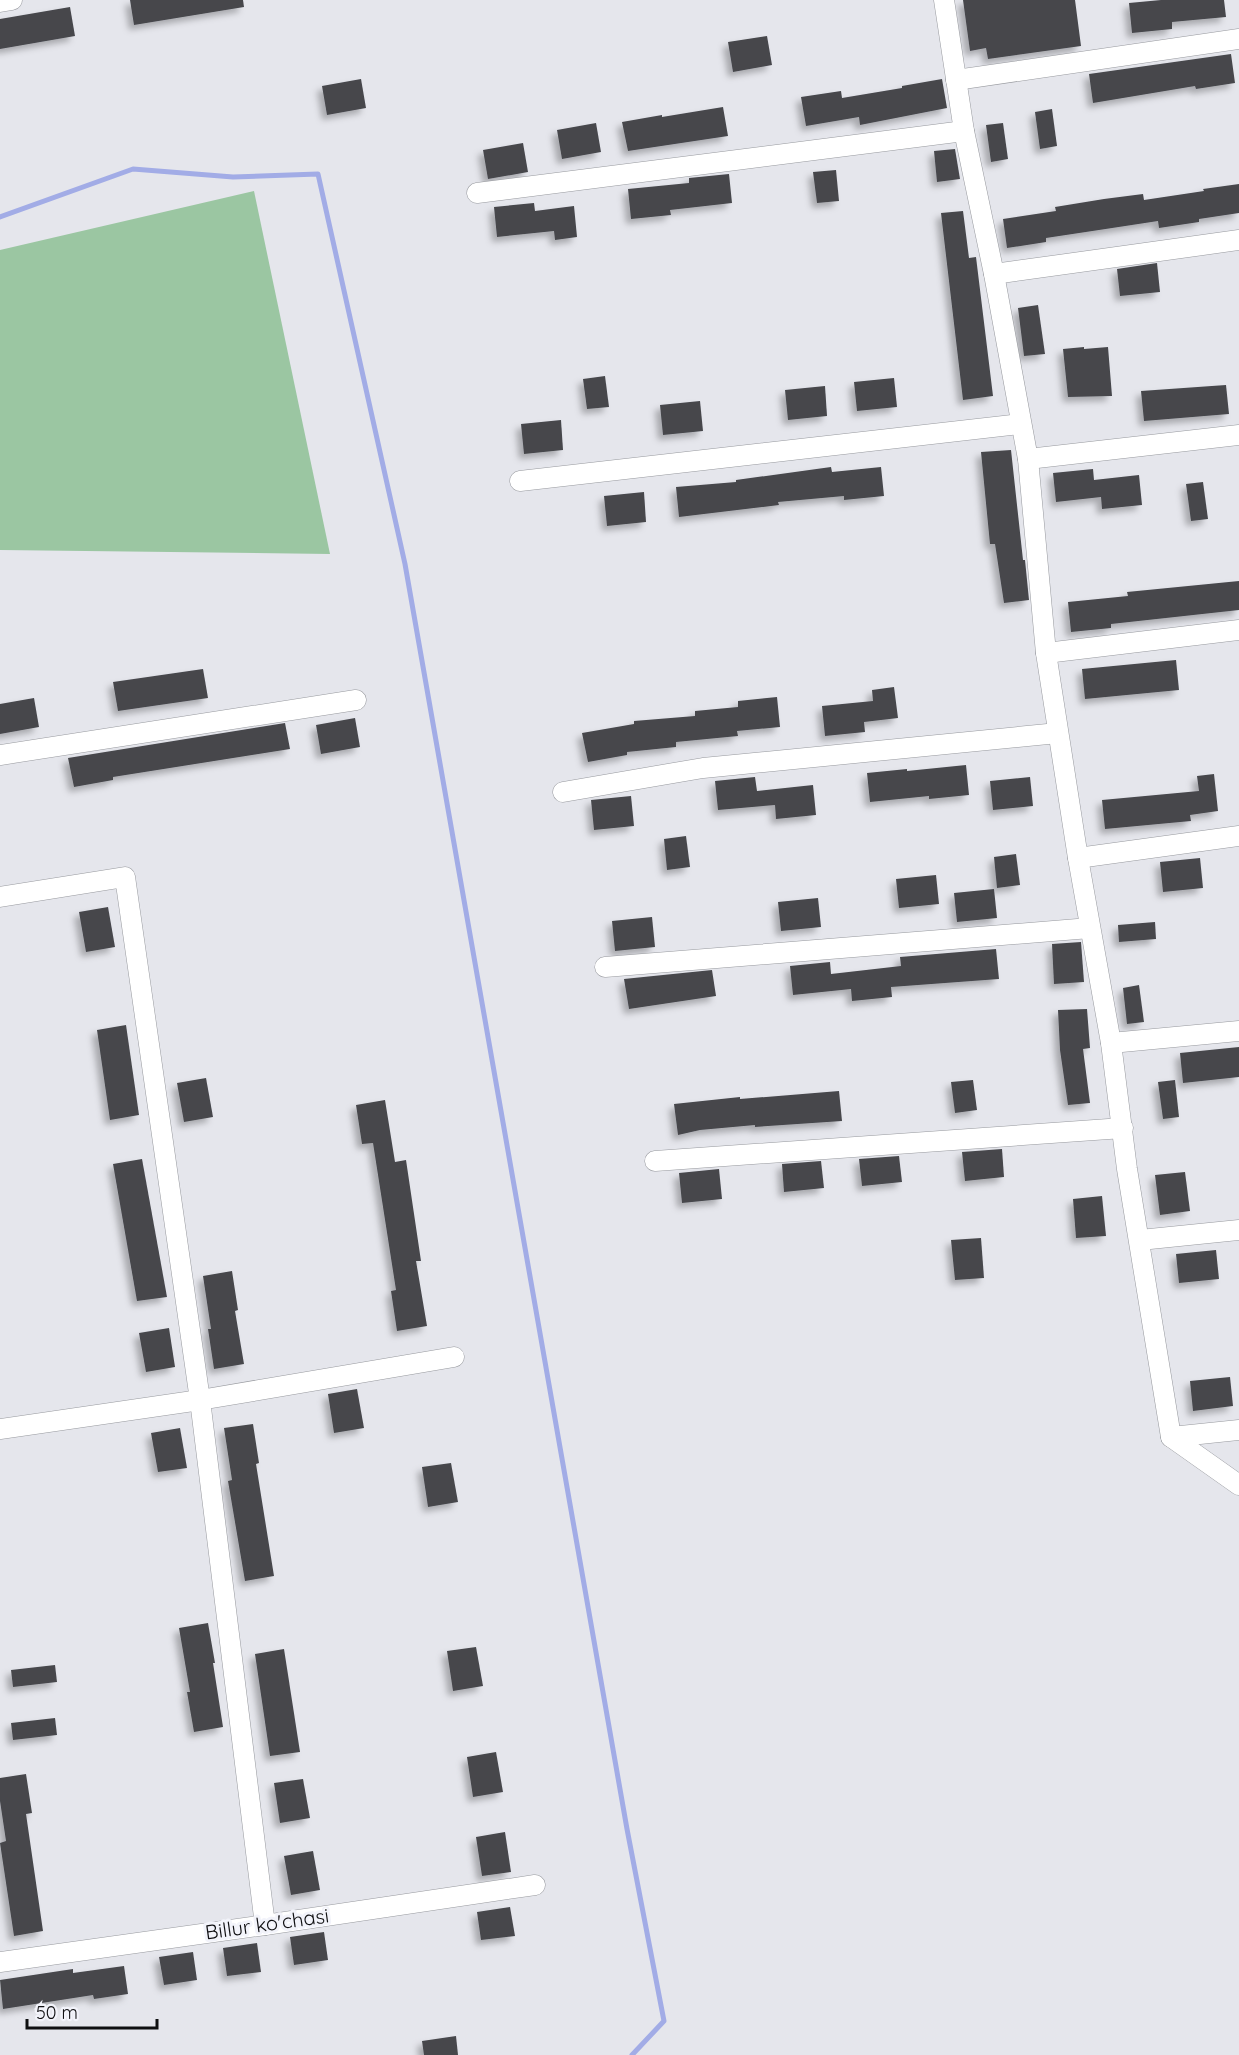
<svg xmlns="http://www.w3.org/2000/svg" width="1239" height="2055" viewBox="0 0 1239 2055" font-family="Quicksand,sans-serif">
  <defs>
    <filter id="shadow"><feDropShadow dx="-5" dy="5" stdDeviation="3" flood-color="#0004"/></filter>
  </defs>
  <rect width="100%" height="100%" fill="#e5e6ec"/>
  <path fill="#9bc6a2" d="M254 191 330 554 0 550V250Z"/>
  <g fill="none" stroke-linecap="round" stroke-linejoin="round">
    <path stroke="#a2ace6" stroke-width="5" d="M0 217 133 169 233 177 318 174 405 564 627 1829 664 2021 632 2055"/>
  </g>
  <g fill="#46474c" filter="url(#shadow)">
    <path d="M130 0H243L244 7 134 25Z"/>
    <path d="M963 0H1075L1081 46 988 59 986 48 970 51Z"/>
    <path d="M1161 0H1224L1226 17 1172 22V29L1132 33 1129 3Z"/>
    <path d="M70 7 75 36 0 49V19Z"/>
    <path d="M767 36 772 65 733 72 728 42Z"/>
    <path d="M1231 54 1235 83 1196 89 1195 86 1093 103 1089 74Z"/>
    <path d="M361 79 366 108 327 115 322 86Z"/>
    <path d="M942 79 947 108 860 125 859 117 806 126 801 97 841 91 842 98 902 88V86Z"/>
    <path d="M723 107 728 136 628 151 622 122 662 115V117Z"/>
    <path d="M1052 109 1057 146 1040 149 1035 112Z"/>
    <path d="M596 123 601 152 562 159 557 130Z"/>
    <path d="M1003 123 1008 159 991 162 986 125Z"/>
    <path d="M523 143 528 172 488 179 483 150Z"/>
    <path d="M955 149 960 179 937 182 934 151Z"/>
    <path d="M836 170 839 201 817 203 813 172Z"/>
    <path d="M729 174 732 203 670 210 671 215 631 219 628 189 689 183V178Z"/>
    <path d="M1239 184V213L1199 219V222L1159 228 1158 221 1099 230 1046 238V242L1007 248 1003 219 1056 211 1055 207 1104 199 1143 194 1144 200 1204 191 1203 189Z"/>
    <path d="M534 203 535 211 574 206 577 237 555 240 554 231 497 237 494 207Z"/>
    <path d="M963 211 969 258 976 257 993 396 963 400 941 213Z"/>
    <path d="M1157 263 1160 292 1120 296 1117 269Z"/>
    <path d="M1038 305 1045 354 1024 356 1018 308Z"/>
    <path d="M1084 347V349L1108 347 1112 396 1068 397 1063 349Z"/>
    <path d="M605 376 609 407 587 409 583 379Z"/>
    <path d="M894 378 897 407 857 411 854 382Z"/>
    <path d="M1226 385 1229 414 1144 421 1141 391Z"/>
    <path d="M825 386 827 416 788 420 785 390Z"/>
    <path d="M700 401 703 431 663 435 660 405Z"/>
    <path d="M561 420 563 450 524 454 521 424Z"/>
    <path d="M1011 450 1023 560H1025L1029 600 1004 603 995 544H990L981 452Z"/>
    <path d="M831 467 832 472 881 467 884 496 844 500V496L778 502 779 505 679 517 676 487 736 482V480Z"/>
    <path d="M1093 469 1094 480 1139 475 1142 505 1102 509 1101 497 1056 502 1053 473Z"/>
    <path d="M1203 482 1208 519 1191 521 1186 484Z"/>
    <path d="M644 492 646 522 607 526 604 496Z"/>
    <path d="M1239 581V610L1111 624V628L1071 632 1068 602 1128 596 1127 592Z"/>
    <path d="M1176 660 1179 690 1085 699 1082 669Z"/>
    <path d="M203 669 208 698 118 711 113 682Z"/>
    <path d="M894 687 898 718 864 722 865 732 825 736 822 706 873 701 872 690Z"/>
    <path d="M777 697 780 727 737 731 738 736 676 742V747L627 752V755L588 762 582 733 634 724V721L695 716V711L738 707V701Z"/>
    <path d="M34 698 39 727 0 734V704Z"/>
    <path d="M355 718 360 747 321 754 316 725Z"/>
    <path d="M285 723 290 749 113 777V780L74 787 68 758Z"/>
    <path d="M966 765 969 795 929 799V796L870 802 867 773 907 769V771Z"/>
    <path d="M1214 774 1218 811 1190 815 1191 821 1105 829 1102 800 1199 791 1197 776Z"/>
    <path d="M755 777 757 791 813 785 816 815 776 819 775 805 718 810 715 781Z"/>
    <path d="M1030 777 1033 806 993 810 990 781Z"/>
    <path d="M631 796 634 826 594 830 591 800Z"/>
    <path d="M686 836 690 867 667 870 664 839Z"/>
    <path d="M1016 854 1020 885 997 888 994 857Z"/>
    <path d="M1200 858 1203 888 1163 892 1160 862Z"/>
    <path d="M936 875 939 904 899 908 896 879Z"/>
    <path d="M994 889 997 918 957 922 954 893Z"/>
    <path d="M818 898 821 927 781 931 778 902Z"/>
    <path d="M108 907 115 947 86 952 79 912Z"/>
    <path d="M652 917 655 947 615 951 612 921Z"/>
    <path d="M1155 922 1156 939 1119 942 1118 925Z"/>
    <path d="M1081 942 1084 982 1054 984 1052 944Z"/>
    <path d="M996 949 999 979 891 987 892 997 852 1001 851 989 793 995 790 966 830 962 831 974 901 966 900 957Z"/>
    <path d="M712 970 716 996 629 1009 624 979Z"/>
    <path d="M1139 985 1144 1022 1127 1024 1123 988Z"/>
    <path d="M1087 1009 1090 1048 1083 1049 1090 1103 1068 1105 1060 1050 1058 1010Z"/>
    <path d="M126 1025 139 1115 110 1120 97 1030Z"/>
    <path d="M1239 1047V1077L1183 1083 1180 1053Z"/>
    <path d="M206 1078 213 1117 184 1122 177 1083Z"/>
    <path d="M973 1080 977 1110 955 1113 951 1082Z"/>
    <path d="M1175 1080 1179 1117 1163 1119 1158 1082Z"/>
    <path d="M839 1091 842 1121 755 1127V1125L700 1130 678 1135 674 1104 740 1097V1099Z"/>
    <path d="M385 1100 395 1162 406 1160 421 1261H416L427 1326 397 1331 391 1291 396 1290 373 1143 362 1144 356 1105Z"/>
    <path d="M1002 1149 1004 1177 965 1181 962 1152Z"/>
    <path d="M899 1156 902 1182 862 1186 859 1159Z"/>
    <path d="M142 1159 167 1297 137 1301 113 1164Z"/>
    <path d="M821 1161 824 1188 784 1192 782 1164Z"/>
    <path d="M719 1169 722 1199 682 1203 679 1173Z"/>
    <path d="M1185 1172 1190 1211 1160 1215 1155 1175Z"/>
    <path d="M1102 1196 1106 1236 1076 1238 1073 1199Z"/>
    <path d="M981 1238 984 1278 955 1280 951 1240Z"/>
    <path d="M1216 1250 1219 1279 1179 1283 1176 1254Z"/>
    <path d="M232 1271 238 1310 235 1311 244 1364 214 1369 208 1329H211L203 1276Z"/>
    <path d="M169 1328 175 1367 146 1372 139 1333Z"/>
    <path d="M1230 1377 1233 1406 1193 1411 1190 1381Z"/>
    <path d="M357 1389 364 1428 334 1433 328 1394Z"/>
    <path d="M253 1424 259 1463 256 1464 274 1576 245 1581 228 1481 232 1480 224 1428Z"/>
    <path d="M180 1428 187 1468 158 1472 151 1433Z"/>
    <path d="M451 1463 458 1502 428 1507 422 1467Z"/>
    <path d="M208 1623 215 1663H213L223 1727 194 1732 187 1692H190L179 1628Z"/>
    <path d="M476 1647 483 1686 453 1691 447 1651Z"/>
    <path d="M284 1649 300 1752 270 1756 255 1654Z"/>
    <path d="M55 1665 57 1682 13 1687 11 1670Z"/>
    <path d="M55 1718 57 1735 13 1740 11 1723Z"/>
    <path d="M496 1752 503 1792 473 1797 467 1757Z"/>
    <path d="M26 1774 32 1813 26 1814 43 1931 14 1936 0 1843 6 1841 0 1801V1778Z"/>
    <path d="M303 1779 310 1818 280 1823 274 1783Z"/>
    <path d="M505 1832 511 1872 482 1876 476 1837Z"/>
    <path d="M313 1851 320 1890 291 1895 284 1856Z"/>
    <path d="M510 1907 515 1936 481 1940 477 1912Z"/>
    <path d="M324 1932 328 1960 294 1965 290 1937Z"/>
    <path d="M257 1943 261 1972 227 1976 223 1948Z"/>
    <path d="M193 1952 197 1980 164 1985 159 1957Z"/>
    <path d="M124 1966 128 1994 94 1999 93 1995 3 2009 0 1980 73 1969V1973Z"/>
    <path d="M456 2036 458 2055H424L422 2041Z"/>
  </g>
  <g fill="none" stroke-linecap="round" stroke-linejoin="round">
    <defs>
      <g id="minor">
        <path d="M944 0 964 131 994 274 1028 459 1046 653 1078 858 1111 1043 1127 1169 1171 1437 1239 1485"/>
        <path d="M0 2 12 0"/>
        <path d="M956 80 1239 39"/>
        <path d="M477 193 964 131"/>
        <path d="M994 274 1239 240"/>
        <path d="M1028 459 1239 435"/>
        <path d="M520 481 1020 424"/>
        <path d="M1046 653 1239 630"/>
        <path d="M0 755 356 700"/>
        <path d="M563 792 703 768 1058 733"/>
        <path d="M1078 858 1239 836"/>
        <path d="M0 897 125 877 200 1400 265 1925"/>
        <path d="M605 967 1090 928"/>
        <path d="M1111 1043 1239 1031"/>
        <path d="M655 1161 1123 1128"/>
        <path d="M1140 1240 1239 1230"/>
        <path d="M0 1429 200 1400 454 1357"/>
        <path d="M1171 1437 1239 1430"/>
        <path d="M0 1962 265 1925 535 1885"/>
      </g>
    </defs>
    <use href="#minor" stroke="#97999e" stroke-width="21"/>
    <use href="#minor" stroke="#fff" stroke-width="20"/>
  </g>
  <g text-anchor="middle" stroke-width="6" stroke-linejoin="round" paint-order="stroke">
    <g font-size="20" fill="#0f0f11" stroke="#f2f3fa">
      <text transform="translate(267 1924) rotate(-8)" y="7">Billur ko'chasi</text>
    </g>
  </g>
  <path d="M27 2019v9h130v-9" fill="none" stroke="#0f0f11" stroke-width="3"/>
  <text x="36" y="2019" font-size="18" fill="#0f0f11" stroke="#f2f3fa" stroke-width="4.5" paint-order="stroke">50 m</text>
</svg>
